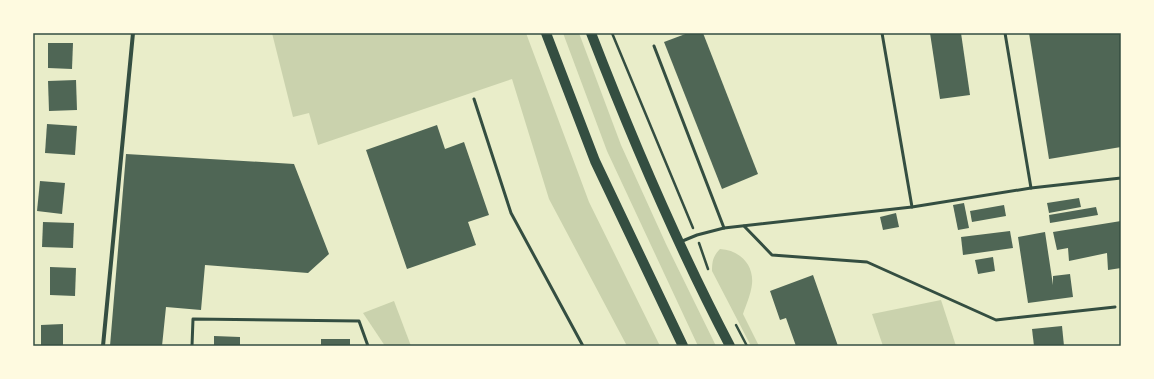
<svg xmlns="http://www.w3.org/2000/svg" width="1154" height="379" viewBox="0 0 1154 379" font-family="Montserrat,sans-serif">
  <rect width="100%" height="100%" fill="#e9edc9"/>
  <g fill="#cad2ad">
    <path d="M272 33H526L589 202 660 346H627L549 199 512 79 318 145 309 113 293 117Z"/>
    <path d="M563 33H579L621 145 666 244 716 346H698L607 151Z"/>
    <path d="M720 249C739 250 754 264 752 284 751 294 746 305 743 314L759 346H751L712 271C712 262 713 256 720 249Z"/>
    <path d="M941 300 956 346H883L872 314Z"/>
    <path d="M394 301 411 346H385L363 313Z"/>
  </g>
  <g fill="#4f6655">
    <path d="M688 33H703L758 174 722 189 664 42Z"/>
    <path d="M930 33H961L970 95 940 99Z"/>
    <path d="M1029 33H1121V147L1049 159Z"/>
    <path d="M48 43H73L72 69 48 68Z"/>
    <path d="M76 80 77 110 49 111 48 81Z"/>
    <path d="M47 124 77 126 75 155 45 153Z"/>
    <path d="M437 125 445 149 464 142 489 215 468 222 476 245 407 269 366 150Z"/>
    <path d="M126 154 294 164 329 254 308 273 205 265 201 310 166 307 162 346H110Z"/>
    <path d="M40 181 65 183 62 214 37 211Z"/>
    <path d="M1079 198 1081 207 1049 213 1047 203Z"/>
    <path d="M964 203 969 228 958 230 953 205Z"/>
    <path d="M1004 205 1006 216 972 222 970 211Z"/>
    <path d="M1096 207 1098 215 1050 223 1049 215Z"/>
    <path d="M896 213 899 227 883 230 880 217Z"/>
    <path d="M1121 221V268L1108 270 1107 253 1069 261 1068 248 1057 250 1053 232Z"/>
    <path d="M43 222 74 223 73 248 42 247Z"/>
    <path d="M1010 231 1013 248 963 255 961 237Z"/>
    <path d="M1045 232 1053 285V276L1070 274 1073 297 1028 303 1018 237Z"/>
    <path d="M993 257 995 271 978 274 975 260Z"/>
    <path d="M50 267 76 268 75 296 50 295Z"/>
    <path d="M813 275 838 346H796L786 318 780 320 770 291Z"/>
    <path d="M63 324V346H41V325Z"/>
    <path d="M1062 326 1064 346H1034L1032 329Z"/>
    <path d="M214 336 240 337V346H214Z"/>
    <rect x="321" y="339" width="29" height="7"/>
  </g>
  <g fill="none" stroke-linecap="round" stroke-linejoin="round">
    <g stroke="#344e41" stroke-width="2.5">
      <path d="M612 33 693 228"/>
      <path d="M699 243 708 269"/>
      <path d="M736 325 747 346"/>
    </g>
    <g stroke="#344e41" stroke-width="3">
      <path d="M882 33 912 207"/>
      <path d="M1005 33 1031 188"/>
      <path d="M654 46 724 228"/>
      <path d="M474 99 511 213 583 346"/>
      <path d="M744 226 772 255 867 262 996 320 1115 307"/>
      <path d="M680 242 697 235 724 228 912 207 1031 188 1121 178"/>
      <path d="M192 346 193 319 359 321 368 346"/>
    </g>
    <path stroke="#344e41" stroke-width="4" d="M103 346 133 33"/>
    <g stroke="#344e41" stroke-width="10">
      <path d="M546 33 595 161 683 346"/>
      <path d="M591 33C632 139 677 245 730 346"/>
    </g>
  </g>
  <rect width="1154" height="379" fill="none" stroke="#fefae0" stroke-width="68"/>
  <rect x="34" y="34" width="1086" height="311" fill="none" stroke="#344e41" stroke-width="1.5"/>
</svg>
